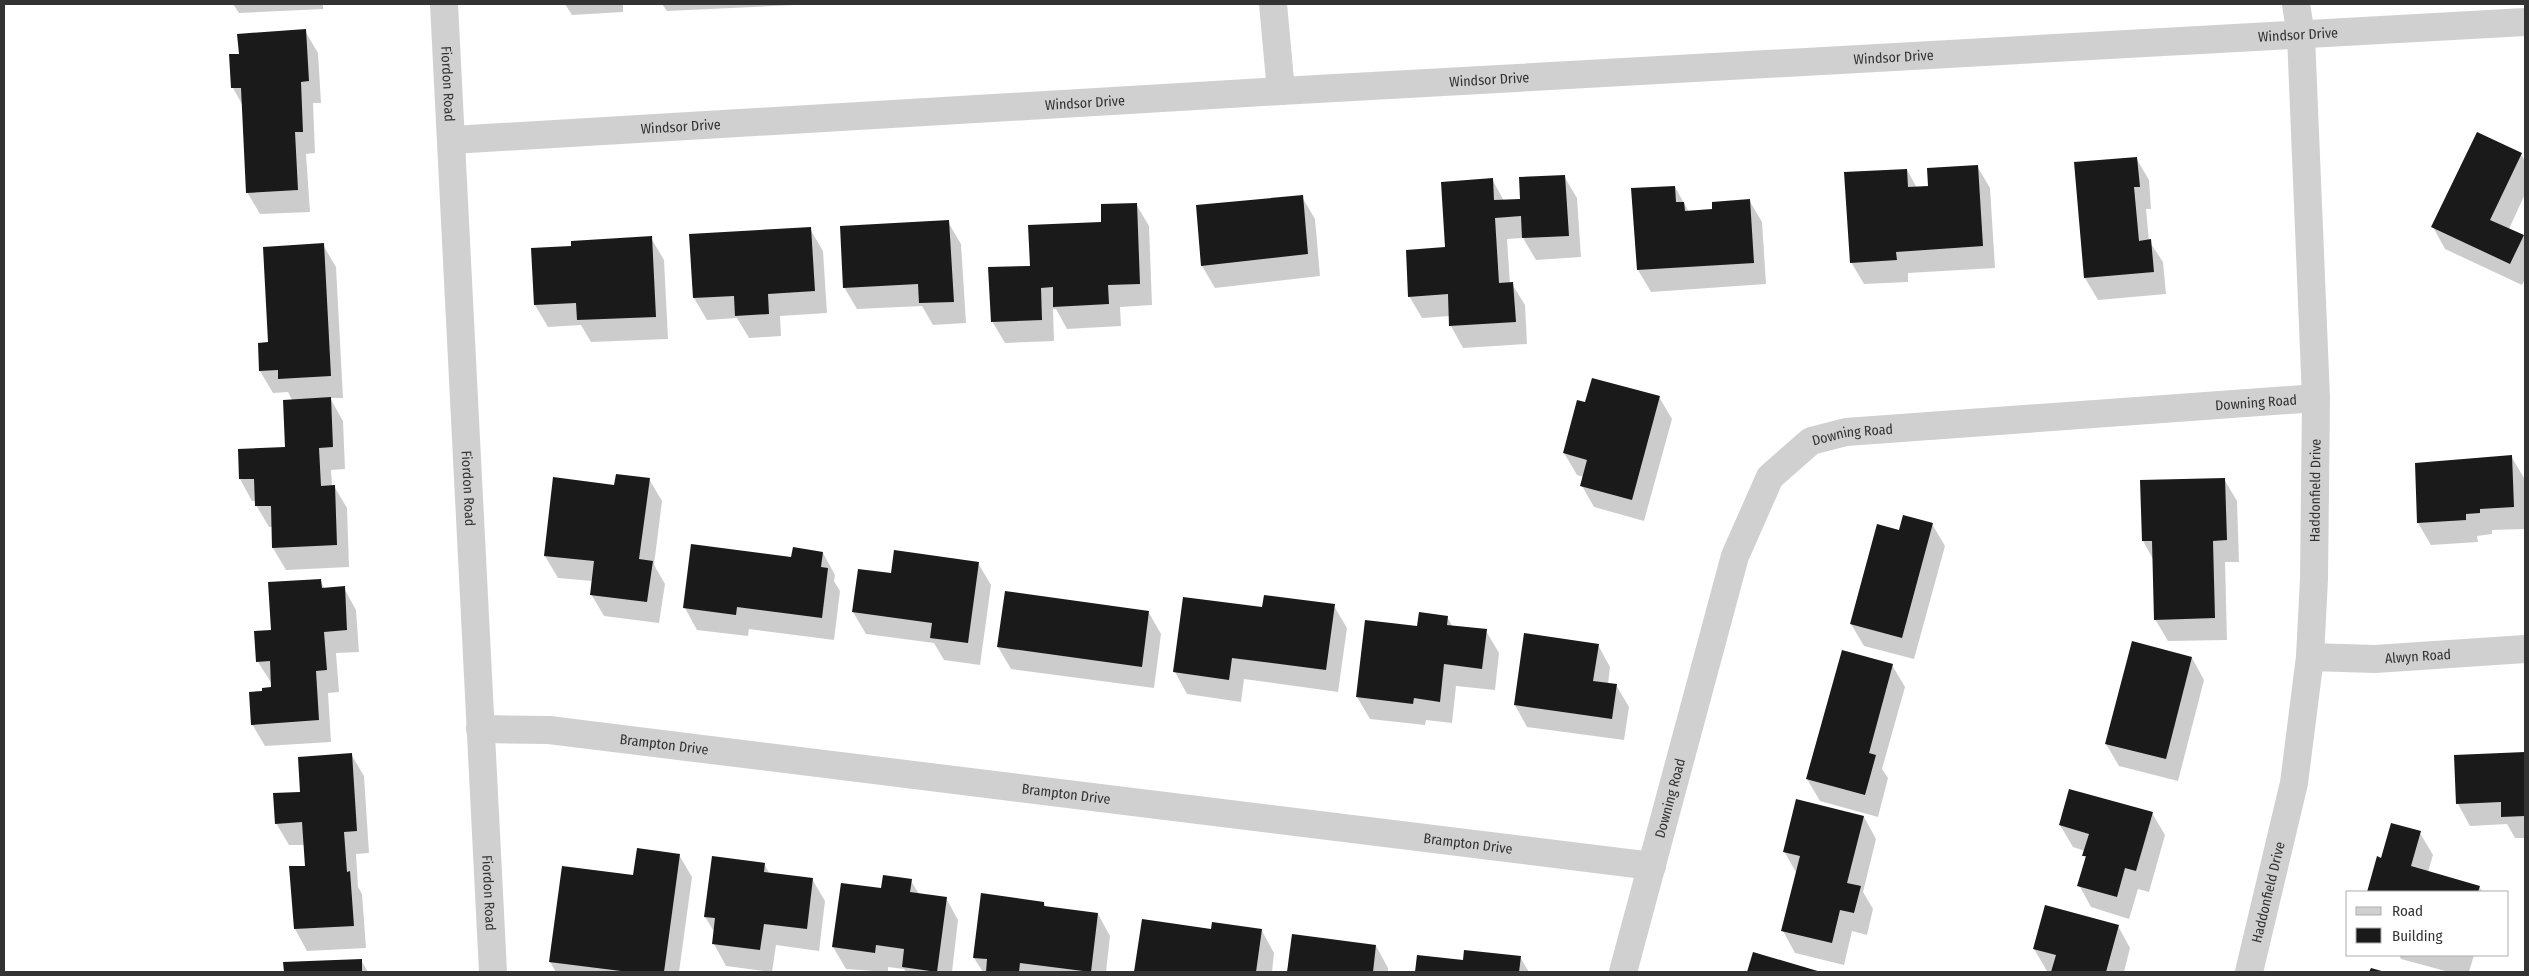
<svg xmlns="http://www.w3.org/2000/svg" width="2529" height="976" viewBox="0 0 2529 976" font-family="'Fira Sans Condensed',sans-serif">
  <rect width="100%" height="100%" fill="#fff"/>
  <g fill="#0003">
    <path d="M233 4H323V9L239 13Z"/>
    <path d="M565 4H623V12L572 15Z"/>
    <path d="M662 4H795V5L667 11Z"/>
    <path d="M305 31 318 53 321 103H313L315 153 306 154 310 212 260 214 247 192 243 106 233 88 231 56H240Z"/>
    <path d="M2521 154 2525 161V194L2509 229 2523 236 2525 240V279L2522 285 2445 249 2433 227Z"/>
    <path d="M2136 158 2149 180 2151 209H2146L2149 241 2163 262 2166 294 2098 300 2085 278Z"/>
    <path d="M1977 166 1990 188 1995 268 1908 273V282L1864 284 1851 262 1907 170 1917 188 1929 187Z"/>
    <path d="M1564 176 1577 198 1581 257 1536 260 1523 238 1507 239 1510 284H1512L1525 305 1527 344 1463 348 1451 326 1450 316 1422 318 1409 296 1446 249 1492 179 1504 201 1521 200Z"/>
    <path d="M1675 187 1689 212 1713 210 1749 200 1762 222 1766 284 1651 292 1638 270 1633 190Z"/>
    <path d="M1302 197 1315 219 1320 276 1215 288 1202 266 1198 206Z"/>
    <path d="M1136 204 1149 226 1152 305 1120 307 1121 326 1067 329 1056 309H1053L1054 341 1005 343 992 321 1031 267Z"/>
    <path d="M948 222 961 244 966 323 933 325 922 306 857 309 844 287Z"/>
    <path d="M810 229 823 251 827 313 780 316 781 336 749 338 737 318 707 320 694 298Z"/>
    <path d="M651 238 664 260 668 339 591 342 581 325 548 327 535 305 572 247Z"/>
    <path d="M323 245 336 267 343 398H330L343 421 345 469 331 470 332 486H334L347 508 349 567 286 570 273 548V527H269L256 505V501H252L240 479 239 450 286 448 292 400 288 392 273 393 260 371 269 343Z"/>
    <path d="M1659 397 1672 419 1644 521 1594 507 1582 486 1584 477 1577 475 1564 453 1586 404Z"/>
    <path d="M2511 456 2524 478 2525 529 2492 530V534L2477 536 2478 542 2431 545 2418 523Z"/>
    <path d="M649 479 662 501 654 565 665 584 659 623 604 616 591 594 592 581 558 578 545 556 616 486Z"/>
    <path d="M2224 479 2237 501 2239 562H2225L2227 640 2168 641 2155 619 2153 559 2143 541Z"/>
    <path d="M1932 524 1945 546 1914 659 1864 646 1851 624 1899 532Z"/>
    <path d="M823 553 835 575 834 581 840 591 834 640 749 629 748 636 697 630 685 608 792 559Z"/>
    <path d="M978 563 991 585 980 665 944 660 934 643 866 634 853 612 892 575Z"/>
    <path d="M320 581 325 589 344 588 356 610 359 652 336 653 339 692 328 693 331 742 265 746 252 724 263 692 272 688V684L258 662 272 631Z"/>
    <path d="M1184 598 1263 609 1334 606 1347 628 1338 692 1244 679 1241 702 1187 694 1175 672Z"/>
    <path d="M1149 613 1161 634 1154 688 1011 669 998 647Z"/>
    <path d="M1447 617 1453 627 1486 631 1499 653 1495 690 1456 686 1452 723 1426 720 1425 725 1370 719 1357 697 1366 621 1418 627Z"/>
    <path d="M1598 645 1610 667 1608 684 1616 685 1629 707 1624 740 1527 727 1515 705Z"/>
    <path d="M2192 658 2204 680 2178 781 2119 766 2106 744Z"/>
    <path d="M1892 665 1905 687 1882 769 1888 778 1878 817 1820 801 1807 779Z"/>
    <path d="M2525 753V838H2515L2507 824 2470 826 2458 804 2456 756Z"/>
    <path d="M351 754 364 776 369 853 356 854 358 887 362 894 366 948 307 951 295 929 291 867H307L305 845H289L276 823 302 793Z"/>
    <path d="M2152 813 2165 835 2149 892 2138 889 2129 919 2091 907 2079 885 2086 859 2084 856 2085 851 2073 847 2060 825Z"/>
    <path d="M1864 817 1876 839 1863 892 1873 909 1867 935 1852 931 1844 965 1795 953 1783 931 1797 874 1784 851Z"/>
    <path d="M2420 833 2433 855 2428 872 2479 887 2483 892H2368L2378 858 2382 859Z"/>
    <path d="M679 855 692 877 679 972H556L550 962Z"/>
    <path d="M764 864 770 874 812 879 825 901 819 951 776 945 772 972 726 966 714 944 715 933 705 917Z"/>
    <path d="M911 881 919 894 946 898 958 920 952 972H906L904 969 888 967V972L846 969 833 947 842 884 882 889Z"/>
    <path d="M1044 903 1046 907 1098 914 1110 936 1106 972H983L974 958Z"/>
    <path d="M1143 920 1213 930 1262 931 1274 953 1272 972H1136Z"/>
    <path d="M2118 926 2130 948 2124 972H2053L2047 971 2034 949Z"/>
    <path d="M1293 935 1376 946 1388 968V972H1288Z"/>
    <path d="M1754 954 1818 972H1749Z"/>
    <path d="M2399 955H2474L2469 972H2449L2401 959Z"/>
    <path d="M1418 956 1464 961 1520 957 1529 972H1416Z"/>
    <path d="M361 960 368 972H285V963Z"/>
  </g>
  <g fill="#1a1a1a">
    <path d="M306 29 309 81 301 82 303 132H295L298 190 246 193 241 88H231L229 54H239L237 34Z"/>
    <path d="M2477 132 2522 153 2490 220 2524 235 2510 264 2431 227Z"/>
    <path d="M2137 157 2140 187H2134L2139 241 2151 239 2154 272 2084 278 2074 162Z"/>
    <path d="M1978 165 1983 246 1896 252 1897 260 1850 263 1844 172 1907 169 1908 187 1928 186 1927 168Z"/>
    <path d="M1565 175 1569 236 1522 238 1521 216 1495 218 1499 283 1513 282 1516 322 1449 326 1448 294 1408 297 1406 250 1445 247 1441 182 1493 178 1494 200 1520 199 1519 177Z"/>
    <path d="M1675 186 1676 202H1684L1685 211 1712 209V202L1750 199 1754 263 1637 270 1631 188Z"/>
    <path d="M1303 195 1308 254 1201 266 1196 205Z"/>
    <path d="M1137 203 1140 284 1108 285 1109 304 1053 307V287L1041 288 1042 320 991 322 988 267 1030 266 1028 225 1101 222V204Z"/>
    <path d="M949 220 954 302 919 303 918 284 843 288 840 226Z"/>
    <path d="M811 227 815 291 768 294 769 314 735 316 734 296 693 298 689 234Z"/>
    <path d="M652 236 656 317 577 320 576 303 534 305 531 248 571 246V241Z"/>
    <path d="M324 243 331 376 278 379V370L259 371 258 343 268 342 263 247Z"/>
    <path d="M1592 378 1660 396 1632 500 1580 486 1587 460 1563 453 1577 400 1585 402Z"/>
    <path d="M331 397 333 447 319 448 321 486 335 485 337 545 272 548 271 506H255L254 479H239L238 449 285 447 283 400Z"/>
    <path d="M2512 455 2514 507 2480 509V513L2466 514V520L2417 523 2415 463Z"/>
    <path d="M616 474 650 478 639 559 653 561 647 602 590 595 594 561 544 556 553 477 614 485Z"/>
    <path d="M2225 478 2227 540 2213 541 2215 618 2154 620 2152 541H2142L2140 480Z"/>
    <path d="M1903 515 1933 523 1902 638 1850 624 1877 524 1899 530Z"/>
    <path d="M691 544 791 557 793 547 823 552 821 567 828 568 822 618 737 607 736 615 683 608Z"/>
    <path d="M894 550 979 562 968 643 930 638 932 623 852 612 858 569 891 573Z"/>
    <path d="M321 579 322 588 345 586 347 630 324 632 327 670 316 671 319 720 251 725 249 692 262 691V688L271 687 270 661 256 662 254 631 271 630 268 582Z"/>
    <path d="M1005 591 1149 611 1142 667 997 647Z"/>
    <path d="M1264 595 1335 604 1326 670 1232 658 1229 680 1173 672 1183 597 1262 607Z"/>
    <path d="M1419 612 1448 616 1447 625 1487 629 1482 669 1444 664 1440 702 1414 698 1413 704 1356 697 1365 620 1417 626Z"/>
    <path d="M1524 633 1599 644 1593 681 1617 684 1612 719 1514 705Z"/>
    <path d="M2132 641 2192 657 2166 759 2105 744Z"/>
    <path d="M1842 650 1893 664 1869 753 1876 755 1865 795 1806 779Z"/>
    <path d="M2525 752V816L2501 817V802L2456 804 2454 755Z"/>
    <path d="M352 753 357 831 344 832 347 872 350 871 354 926 294 929 289 866H305L302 822 275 824 273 793 300 792 298 757Z"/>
    <path d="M2069 789 2153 812 2136 871 2125 868 2117 897 2077 886 2086 856H2082L2089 834 2059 825Z"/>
    <path d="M1796 799 1864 816 1847 883 1861 886 1854 913 1840 910 1832 943 1781 931 1800 856 1783 852Z"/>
    <path d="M2391 823 2421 831 2411 866 2480 886 2478 892H2367L2377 856 2381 858Z"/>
    <path d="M637 848 680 854 664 972H629L549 962 562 866 633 875Z"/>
    <path d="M712 856 765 863 764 872 813 878 807 929 764 924 760 950 712 944 715 918 704 917Z"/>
    <path d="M883 875 912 879 910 892 947 897 937 972 902 967 904 949 876 945 875 953 832 947 841 883 881 888Z"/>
    <path d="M981 893 1044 902V906L1098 913 1091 972 1020 963 1019 972H986L987 959 973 958Z"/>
    <path d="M2045 905 2119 925 2106 972H2051L2056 955 2033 949Z"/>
    <path d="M1142 919 1211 929 1212 922 1262 929 1256 972H1134Z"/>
    <path d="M1292 934 1376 945 1373 972H1287Z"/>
    <path d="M1464 950 1521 956 1519 972H1415L1417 955 1463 960Z"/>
    <path d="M1753 952 1821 972H1747Z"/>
    <path d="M362 959V972H284L283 962Z"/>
    <path d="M2371 968 2385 972H2369Z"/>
  </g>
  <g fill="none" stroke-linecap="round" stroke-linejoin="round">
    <g stroke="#d0d0d0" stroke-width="28">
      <path id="s1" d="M444 4 493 972"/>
      <path d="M1273 4 1281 91"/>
      <path id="s2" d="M452 140 1281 91 2525 22"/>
      <path id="s3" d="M2310 657 2375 659 2525 649"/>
      <path id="s4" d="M480 729 549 730 1652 866"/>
      <path id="s5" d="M1623 972 1735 556 1770 477 1811 441 1846 432 2316 398"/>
      <path id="s6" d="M2249 972 2294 783 2310 657 2314 579 2316 398 2301 36 2296 4"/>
    </g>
  </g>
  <g text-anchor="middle" stroke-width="5" stroke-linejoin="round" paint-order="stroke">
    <g font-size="14" fill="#333" stroke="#fff">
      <text dy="5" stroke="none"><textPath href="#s2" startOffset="1849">Windsor Drive</textPath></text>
      <text dy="5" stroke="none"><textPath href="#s2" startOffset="1444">Windsor Drive</textPath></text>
      <text dy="5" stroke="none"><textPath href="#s2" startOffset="1039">Windsor Drive</textPath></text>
      <text dy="5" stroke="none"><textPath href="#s1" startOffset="80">Fiordon Road</textPath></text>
      <text dy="5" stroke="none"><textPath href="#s2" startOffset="634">Windsor Drive</textPath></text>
      <text dy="5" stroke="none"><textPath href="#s2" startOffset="229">Windsor Drive</textPath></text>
      <text dy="5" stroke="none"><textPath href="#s5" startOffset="1019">Downing Road</textPath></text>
      <text dy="5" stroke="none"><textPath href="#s5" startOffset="614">Downing Road</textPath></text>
      <text dy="5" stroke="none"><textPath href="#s1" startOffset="485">Fiordon Road</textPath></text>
      <text dy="5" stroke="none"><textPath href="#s6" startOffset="488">Haddonfield Drive</textPath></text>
      <text dy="5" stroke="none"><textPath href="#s3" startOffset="108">Alwyn Road</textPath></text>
      <text dy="5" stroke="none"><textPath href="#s4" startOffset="185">Brampton Drive</textPath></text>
      <text dy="5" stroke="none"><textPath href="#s4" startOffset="590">Brampton Drive</textPath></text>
      <text dy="5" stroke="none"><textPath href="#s5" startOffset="180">Downing Road</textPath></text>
      <text dy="5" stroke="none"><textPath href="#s4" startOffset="995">Brampton Drive</textPath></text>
      <text dy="5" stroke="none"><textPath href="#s1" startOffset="890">Fiordon Road</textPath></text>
      <text dy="5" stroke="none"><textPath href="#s6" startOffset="82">Haddonfield Drive</textPath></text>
    </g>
  </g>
  <rect width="2529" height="976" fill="none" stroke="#333333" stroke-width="10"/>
  <rect x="2346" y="891" width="162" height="65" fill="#ffffff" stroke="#adadad"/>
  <rect x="2356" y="907" width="25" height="8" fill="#d0d0d0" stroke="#adadad"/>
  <text x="2392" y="916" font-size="15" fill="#333333">Road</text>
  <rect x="2356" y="928" width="25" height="15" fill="#1a1a1a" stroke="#adadad"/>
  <text x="2392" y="941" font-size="15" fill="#333333">Building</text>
</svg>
